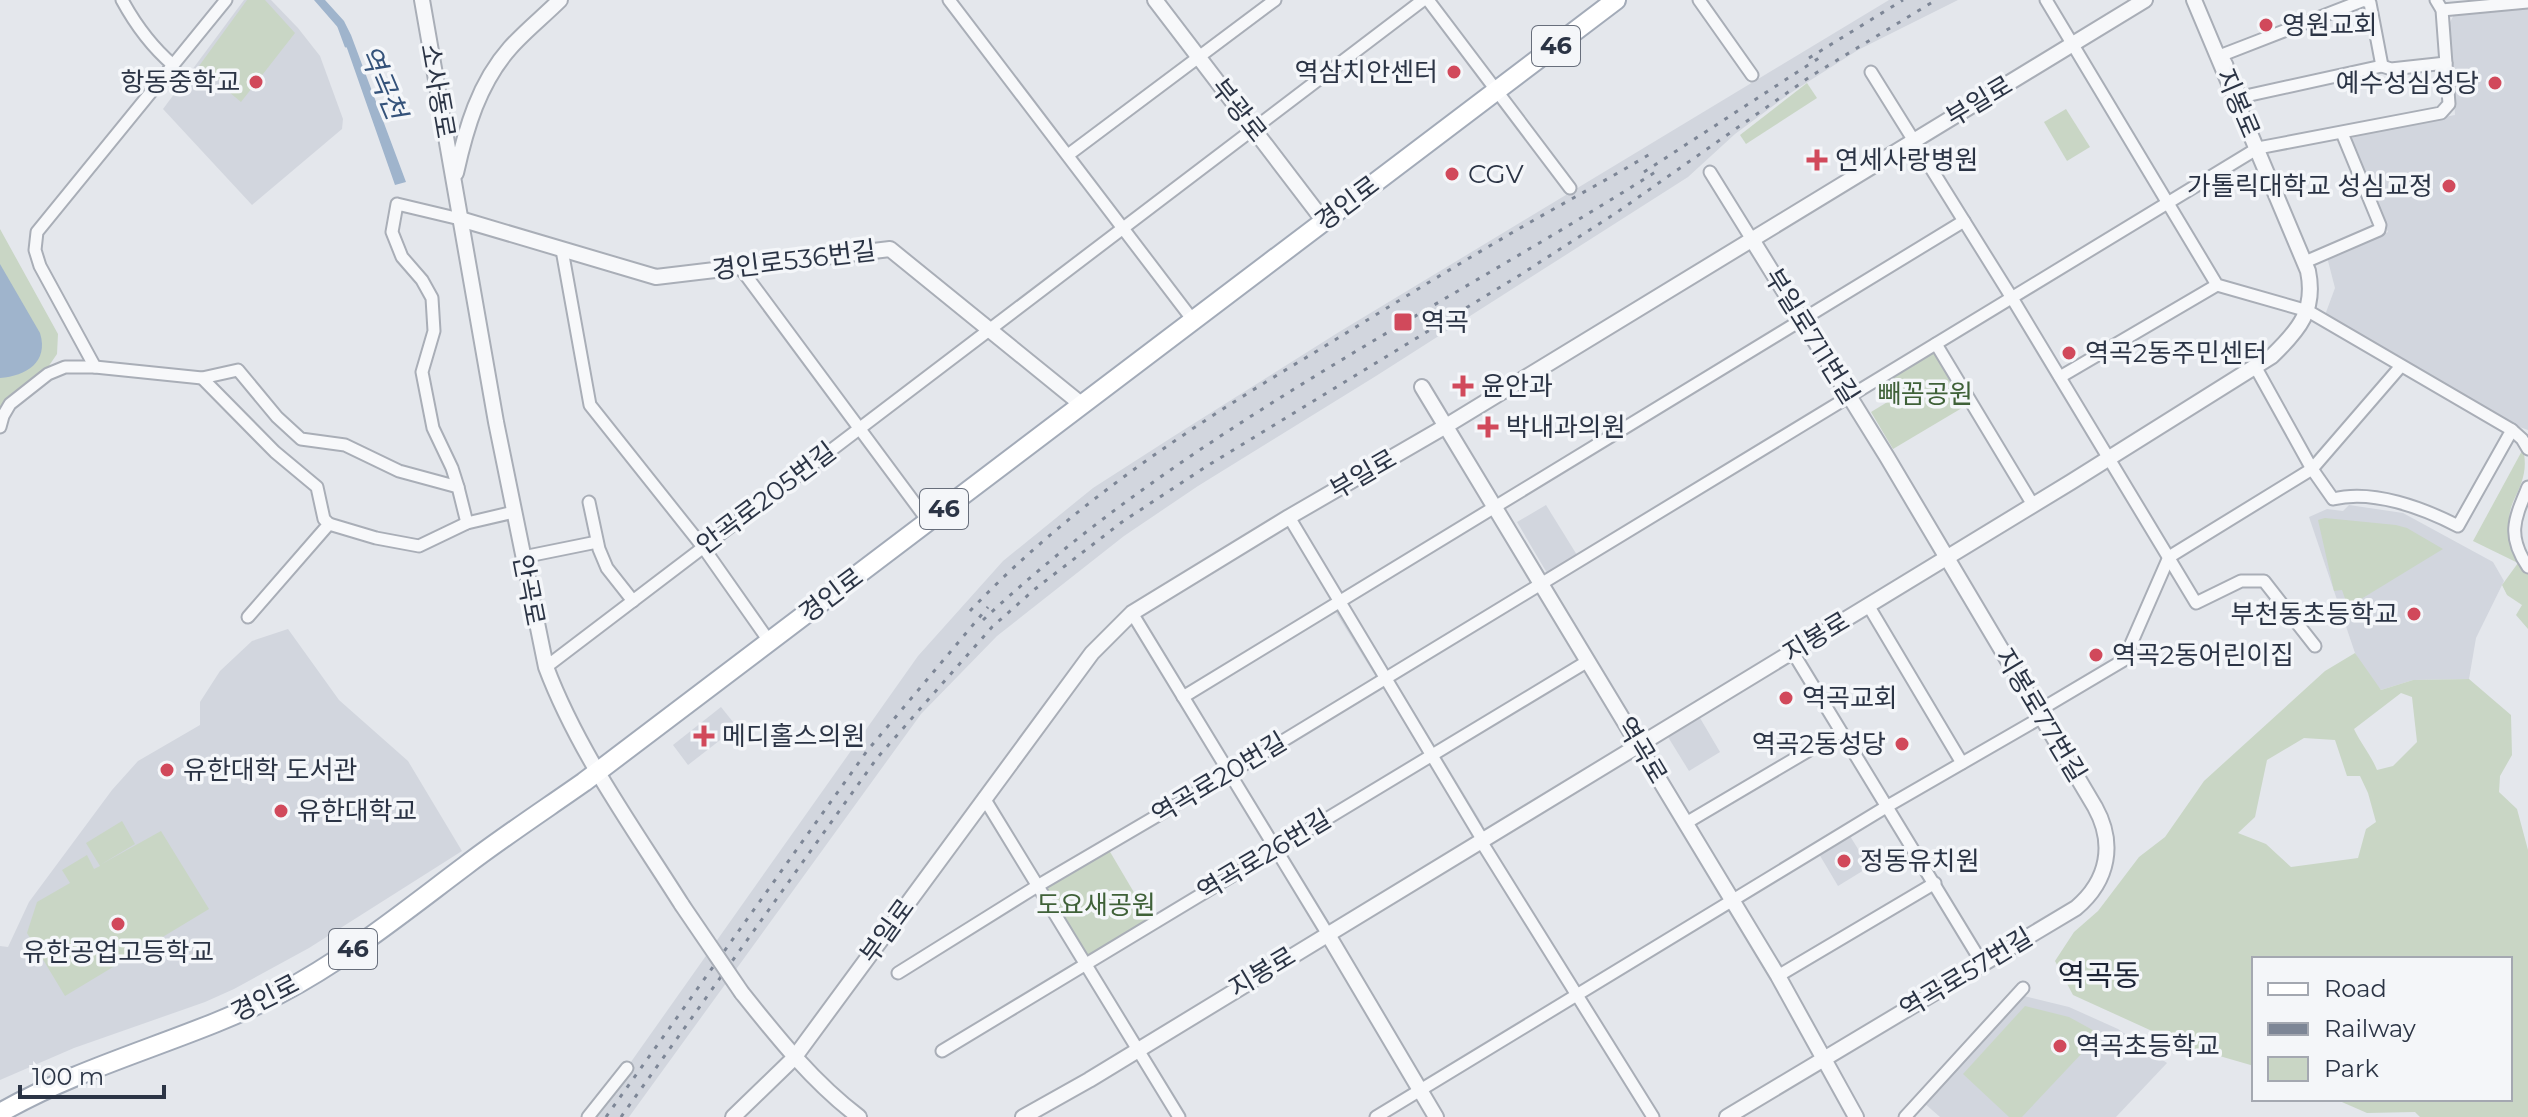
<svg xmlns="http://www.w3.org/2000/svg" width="2528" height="1117" viewBox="0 0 2528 1117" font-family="Montserrat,'Noto Sans KR',sans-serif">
  <rect width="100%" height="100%" fill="#e4e7ec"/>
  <g fill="#d2d6de">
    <path d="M244 0H271L298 28 320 56 343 119 342 129 252 205 163 109Z"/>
    <path d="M1889 0H1958L1858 50 1792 92 1735 134 1688 177 1376 376 1198 486 1124 536 997 636 921 714 629 1117H592L918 656 1003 561 1093 488 1174 436 1339 332Z"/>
    <path d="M2528 7V430L2508 423 2325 315 2335 288 2327 257 2388 232 2350 140 2356 134 2455 115 2449 24 2455 13Z"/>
    <path d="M1546 505 1577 555 1547 573 1517 522Z"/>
    <path d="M2349 505 2403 513 2493 562 2504 581 2476 638 2469 679 2413 680 2381 690 2362 667 2355 653 2309 517 2327 509 2343 511Z"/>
    <path d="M1348 603 1483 825 1471 832 1383 688 1372 694 1366 684 1376 677 1335 611Z"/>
    <path d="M288 629 339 700 408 761 462 851 309 948 234 989 205 1002 74 1048 0 1080V946L8 947 29 902 112 790 138 761 200 725V702L220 671 252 641Z"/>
    <path d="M721 707 737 727 688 765 673 745Z"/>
    <path d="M1700 718 1720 752 1689 771 1668 737Z"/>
    <path d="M1850 836 1869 867 1838 886 1819 854Z"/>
    <path d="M2024 996 2069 1007 2118 1029 2167 1063 2116 1117H1940L1924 1103Z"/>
  </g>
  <g fill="#c9d6c5" fill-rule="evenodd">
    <path d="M247 0H265L295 33 241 102 229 92 232 88 199 66Z"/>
    <path d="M1807 83 1817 98 1746 144 1740 135Z"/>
    <path d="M2066 109 2090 147 2067 161 2044 122Z"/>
    <path d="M0 229 58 334 57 354 46 370 7 397 0 407Z"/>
    <path d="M1935 352 1967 405 1893 449 1871 412 1894 398 1884 382Z"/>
    <path d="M2523 449C2528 470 2522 483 2513 502 2503 526 2512 555 2528 574V629L2516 615 2522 605 2507 595 2502 585 2518 563 2473 541Z"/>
    <path d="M2325 518 2396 525 2407 528 2443 549 2348 607 2342 590 2334 591 2318 520Z"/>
    <path d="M2355 653 2381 690 2413 680 2469 679 2511 715 2512 755 2500 776 2499 792 2517 809 2528 850V1117H2420L2415 1112 2367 1113 2335 1099H2510V959H2254V1066L2185 1046 2073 995 2055 961 2074 932 2098 911 2139 857 2165 837 2204 781 2325 671ZM2401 693 2412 697 2417 742 2393 766 2377 770C2371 755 2361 744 2354 729ZM2304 738 2335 740 2347 776H2360L2368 793 2376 822 2366 829 2358 858 2291 867 2266 844 2238 833 2255 817 2267 760Z"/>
    <path d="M122 821 135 844 100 865 161 831 209 909 65 996 27 933 37 902 70 883 62 870 87 855 94 869 100 866 86 843Z"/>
    <path d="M1106 845 1152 923 1086 964 1039 885Z"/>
    <path d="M2025 1006 2069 1017 2100 1034 2022 1117H2009L1963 1074Z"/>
  </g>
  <g fill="#9fb4cc">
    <path d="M314 0H325L344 21 351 35 406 182 395 185 341 31Z"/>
    <path d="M0 264 40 333C49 362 26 376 0 378Z"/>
  </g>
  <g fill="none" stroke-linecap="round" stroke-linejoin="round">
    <path stroke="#9fb4cc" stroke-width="3" d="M339 27 346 46"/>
    <defs>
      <g id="minor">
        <path d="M122 0C135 24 152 47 173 65"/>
        <path d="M949 0 1192 319"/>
        <path d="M1428 0 1570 188"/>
        <path d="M1699 0 1752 75"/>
        <path d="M2046 0 2217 285 2308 311 2512 430 2458 526C2423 508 2373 489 2333 499L2312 469 2256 368"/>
        <path d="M2442 10 2528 2"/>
        <path d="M2227 65 2222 55 2364 0 2370 3 2382 66"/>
        <path d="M1871 72 2012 298 2196 603 2241 581H2264L2315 646"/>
        <path d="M2235 84 2241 97 2382 66 2391 69 2446 63"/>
        <path d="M1068 155 1275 0"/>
        <path d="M1710 172 1751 238"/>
        <path d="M562 250 590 405 703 547 769 641"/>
        <path d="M2305 262 2379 230 2380 225 2342 133"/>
        <path d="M739 266 928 521"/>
        <path d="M1936 344 2033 505"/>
        <path d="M95 367 40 266 35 250 37 232 226 0"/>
        <path d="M2060 377 2217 285"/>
        <path d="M202 378 275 452 317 487 324 519 329 524 248 617"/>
        <path d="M0 427 3 416 10 404 48 374 65 367H95L202 378 238 370 277 417 301 439 345 445 399 471 458 487 467 523"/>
        <path d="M2512 430 2522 439 2528 449"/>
        <path d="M458 487 452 468 433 428 422 372 434 331 432 298 422 280 402 257 392 232 397 204 460 219"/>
        <path d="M2528 487C2515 518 2506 535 2528 567"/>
        <path d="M589 502 599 549 607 568 633 601"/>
        <path d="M1289 517 1482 839 1484 846 1653 1117"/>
        <path d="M329 524 376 538 419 546 467 523 514 512"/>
        <path d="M523 557 597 542"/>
        <path d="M2169 557 2312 469 2401 366"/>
        <path d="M1868 605 1962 763"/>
        <path d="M1132 613 1327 933"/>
        <path d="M1792 651 1982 963"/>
        <path d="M546 667 1423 0"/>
        <path d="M1183 697 1964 221"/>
        <path d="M2038 711 2124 660 2169 557"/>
        <path d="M984 798 1179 1117"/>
        <path d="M1686 823 1840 732"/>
        <path d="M898 973 1039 885 1230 773 2258 148 2441 113 2449 104 2442 10 2436 0"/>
        <path d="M1778 976 1935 883"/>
        <path d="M942 1051 1588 661"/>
        <path d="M588 1117 627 1068"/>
        <path d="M1376 1117 1886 807 2042 717"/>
        <path d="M1905 1117 2023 988"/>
      </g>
      <g id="tertiary">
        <path d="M422 0 496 422 546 667C578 752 634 829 682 905"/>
        <path d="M1155 0 1323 220"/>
        <path d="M456 173C466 128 479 83 510 48 525 31 544 16 560 0"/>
        <path d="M460 219 656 277 890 249 1081 404"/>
        <path d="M1422 387 1778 976 1856 1117"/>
        <path d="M1327 933 1436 1117"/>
        <path d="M742 993C778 1038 813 1082 859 1117"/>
        <path d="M733 1117 794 1058 1092 653 1132 613 1289 517 1446 426 2145 0"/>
        <path d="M1023 1117 1089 1080 2071 482 2272 356C2299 330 2316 310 2308 271L2194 0"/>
        <path d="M1727 1117 2076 908C2109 880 2115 843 2095 807L1887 457 1751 238"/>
      </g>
      <path id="primary" d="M0 1113C89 1062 189 1040 279 994 346 959 405 911 465 866 503 837 544 810 584 782L1616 0"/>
    </defs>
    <use href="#minor" stroke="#a9aeb7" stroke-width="15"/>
    <use href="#tertiary" stroke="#a9aeb7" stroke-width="18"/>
    <use href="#primary" stroke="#a3abb8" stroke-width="22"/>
    <use href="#minor" stroke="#f7f8fa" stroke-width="11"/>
    <use href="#tertiary" stroke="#f7f8fa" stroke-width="14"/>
    <use href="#primary" stroke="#fff" stroke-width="18"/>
    <g stroke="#7d8696" stroke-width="3" stroke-dasharray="4 8" stroke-linecap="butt">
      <path d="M1809 58 1903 0"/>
      <path d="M1644 172 1822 56"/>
      <path d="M970 611C1068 507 1190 427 1312 354 1374 316 1435 278 1498 241 1550 210 1604 182 1655 151"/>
      <path d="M983 620C1181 434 1430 315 1657 171"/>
      <path d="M606 1117 867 751 988 607"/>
      <path d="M621 1117 877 758 992 627 1035 589 1122 522 1207 466 1520 275 1616 213 1811 76 1936 0"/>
    </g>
    <defs>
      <path id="tertiary-bridge" d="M682 905 742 993"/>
    </defs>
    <use href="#tertiary-bridge" stroke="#a9aeb7" stroke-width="18" stroke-linecap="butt"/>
    <use href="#tertiary-bridge" stroke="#f7f8fa" stroke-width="14"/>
  </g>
  <g fill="#d1495b" stroke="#f4f6f9" stroke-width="3">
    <circle cx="2266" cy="25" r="8"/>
    <circle cx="1454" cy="72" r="8"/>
    <circle cx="256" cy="82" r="8"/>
    <circle cx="2495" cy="83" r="8"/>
    <path d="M1813 148h8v8h8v8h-8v8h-8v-8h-8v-8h8z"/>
    <circle cx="1452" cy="174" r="8"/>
    <circle cx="2449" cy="186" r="8"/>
    <rect x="1393" y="312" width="20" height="20" rx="4"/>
    <circle cx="2069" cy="353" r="8"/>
    <path d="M1459 374h8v8h8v8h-8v8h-8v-8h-8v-8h8z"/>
    <path d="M1484 415h8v8h8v8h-8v8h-8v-8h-8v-8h8z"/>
    <circle cx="2414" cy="614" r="8"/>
    <circle cx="2096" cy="655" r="8"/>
    <circle cx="1786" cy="698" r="8"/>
    <path d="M700 724h8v8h8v8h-8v8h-8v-8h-8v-8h8z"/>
    <circle cx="1902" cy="744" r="8"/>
    <circle cx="167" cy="770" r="8"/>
    <circle cx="281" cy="811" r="8"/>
    <circle cx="1844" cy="861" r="8"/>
    <circle cx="118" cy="924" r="8"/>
    <circle cx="2060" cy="1046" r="8"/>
  </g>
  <g text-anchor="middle" stroke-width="7" stroke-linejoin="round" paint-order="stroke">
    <g fill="#f4f6f9" stroke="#676e7b" stroke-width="2">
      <rect x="1532" y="26" width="48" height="40" rx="6"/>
      <rect x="920" y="489" width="48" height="40" rx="6"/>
      <rect x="329" y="929" width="48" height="40" rx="6"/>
    </g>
    <g font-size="24" font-weight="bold" fill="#2b3445">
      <text x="1556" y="54">46</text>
      <text x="944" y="517">46</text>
      <text x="353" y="957">46</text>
    </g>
    <g font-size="26" fill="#2b3445" stroke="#f4f6f9" text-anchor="start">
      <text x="2282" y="34">영원교회</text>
      <text x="1438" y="81" text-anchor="end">역삼치안센터</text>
      <text x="240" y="91" text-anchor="end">항동중학교</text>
      <text x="2479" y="92" text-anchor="end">예수성심성당</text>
      <text x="1835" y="169">연세사랑병원</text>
      <text x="1468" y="183">CGV</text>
      <text x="2433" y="195" text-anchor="end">가톨릭대학교 성심교정</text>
      <text x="1421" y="331">역곡</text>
      <text x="2085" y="362">역곡2동주민센터</text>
      <text x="1481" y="395">윤안과</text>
      <text x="1506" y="436">박내과의원</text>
      <text x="2398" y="623" text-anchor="end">부천동초등학교</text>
      <text x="2112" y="664">역곡2동어린이집</text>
      <text x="1802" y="707">역곡교회</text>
      <text x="722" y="745">메디홀스의원</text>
      <text x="1886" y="753" text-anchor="end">역곡2동성당</text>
      <text x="183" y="779">유한대학 도서관</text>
      <text x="297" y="820">유한대학교</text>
      <text x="1860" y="870">정동유치원</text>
      <text x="118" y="961" text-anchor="middle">유한공업고등학교</text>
      <text x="2076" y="1055">역곡초등학교</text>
    </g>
    <g font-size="26" fill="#2b3445" stroke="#f4f6f9">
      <text transform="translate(438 91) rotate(80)" y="9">소사동로</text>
      <text transform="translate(1979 101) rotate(-31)" y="9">부일로</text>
      <text transform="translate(2238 103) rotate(67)" y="9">지봉로</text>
      <text transform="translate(1239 110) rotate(52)" y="9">부광로</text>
      <text transform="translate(1347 203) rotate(-37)" y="9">경인로</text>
      <text transform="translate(794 260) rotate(-7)" y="9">경인로536번길</text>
      <text transform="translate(1812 336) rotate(58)" y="9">부일로711번길</text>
      <text transform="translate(1363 474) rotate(-30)" y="9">부일로</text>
      <text transform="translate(766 498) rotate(-37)" y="9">안곡로205번길</text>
      <text transform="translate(529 590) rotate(79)" y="9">안곡로</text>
      <text transform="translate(831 595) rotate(-37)" y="9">경인로</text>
      <text transform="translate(1816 637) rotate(-31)" y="9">지봉로</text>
      <text transform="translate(2041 715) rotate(59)" y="9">지봉로77번길</text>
      <text transform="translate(1642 750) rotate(59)" y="9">역곡로</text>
      <text transform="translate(1219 778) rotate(-31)" y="9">역곡로20번길</text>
      <text transform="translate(1264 855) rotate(-31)" y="9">역곡로26번길</text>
      <text transform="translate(887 931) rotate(-54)" y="9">부일로</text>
      <text transform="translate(1262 972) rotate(-31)" y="9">지봉로</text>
      <text transform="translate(1966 973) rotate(-31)" y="9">역곡로57번길</text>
      <text transform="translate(265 998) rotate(-27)" y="9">경인로</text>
    </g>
    <g font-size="26" fill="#3f6138" stroke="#f4f6f9">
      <text x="1925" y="403">빼꼼공원</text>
      <text x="1096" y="914">도요새공원</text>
    </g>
    <g font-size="28" font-style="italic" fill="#34527a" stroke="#f4f6f9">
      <text transform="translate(383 82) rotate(67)" y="10">역곡천</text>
    </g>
    <g font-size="30" fill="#1d2536" stroke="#f4f6f9">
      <text x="2099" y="986">역곡동</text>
    </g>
  </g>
  <rect x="2252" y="957" width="260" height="144" fill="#f4f6f9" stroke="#a4a8b1" stroke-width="2"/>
  <rect x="2268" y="983" width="40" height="12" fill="#ffffff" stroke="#a4a8b1" stroke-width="2"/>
  <text x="2324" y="997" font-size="24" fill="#2b3445">Road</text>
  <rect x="2268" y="1023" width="40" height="12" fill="#7d8696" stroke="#a4a8b1" stroke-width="2"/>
  <text x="2324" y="1037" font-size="24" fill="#2b3445">Railway</text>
  <rect x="2268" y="1057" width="40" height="24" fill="#c9d6c5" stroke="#a4a8b1" stroke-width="2"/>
  <text x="2324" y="1077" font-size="24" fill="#2b3445">Park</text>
  <path d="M20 1085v12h144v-12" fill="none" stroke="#2b3445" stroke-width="4"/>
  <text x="32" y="1085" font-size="24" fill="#2b3445" stroke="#f4f6f9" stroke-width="6" paint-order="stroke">100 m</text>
</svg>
